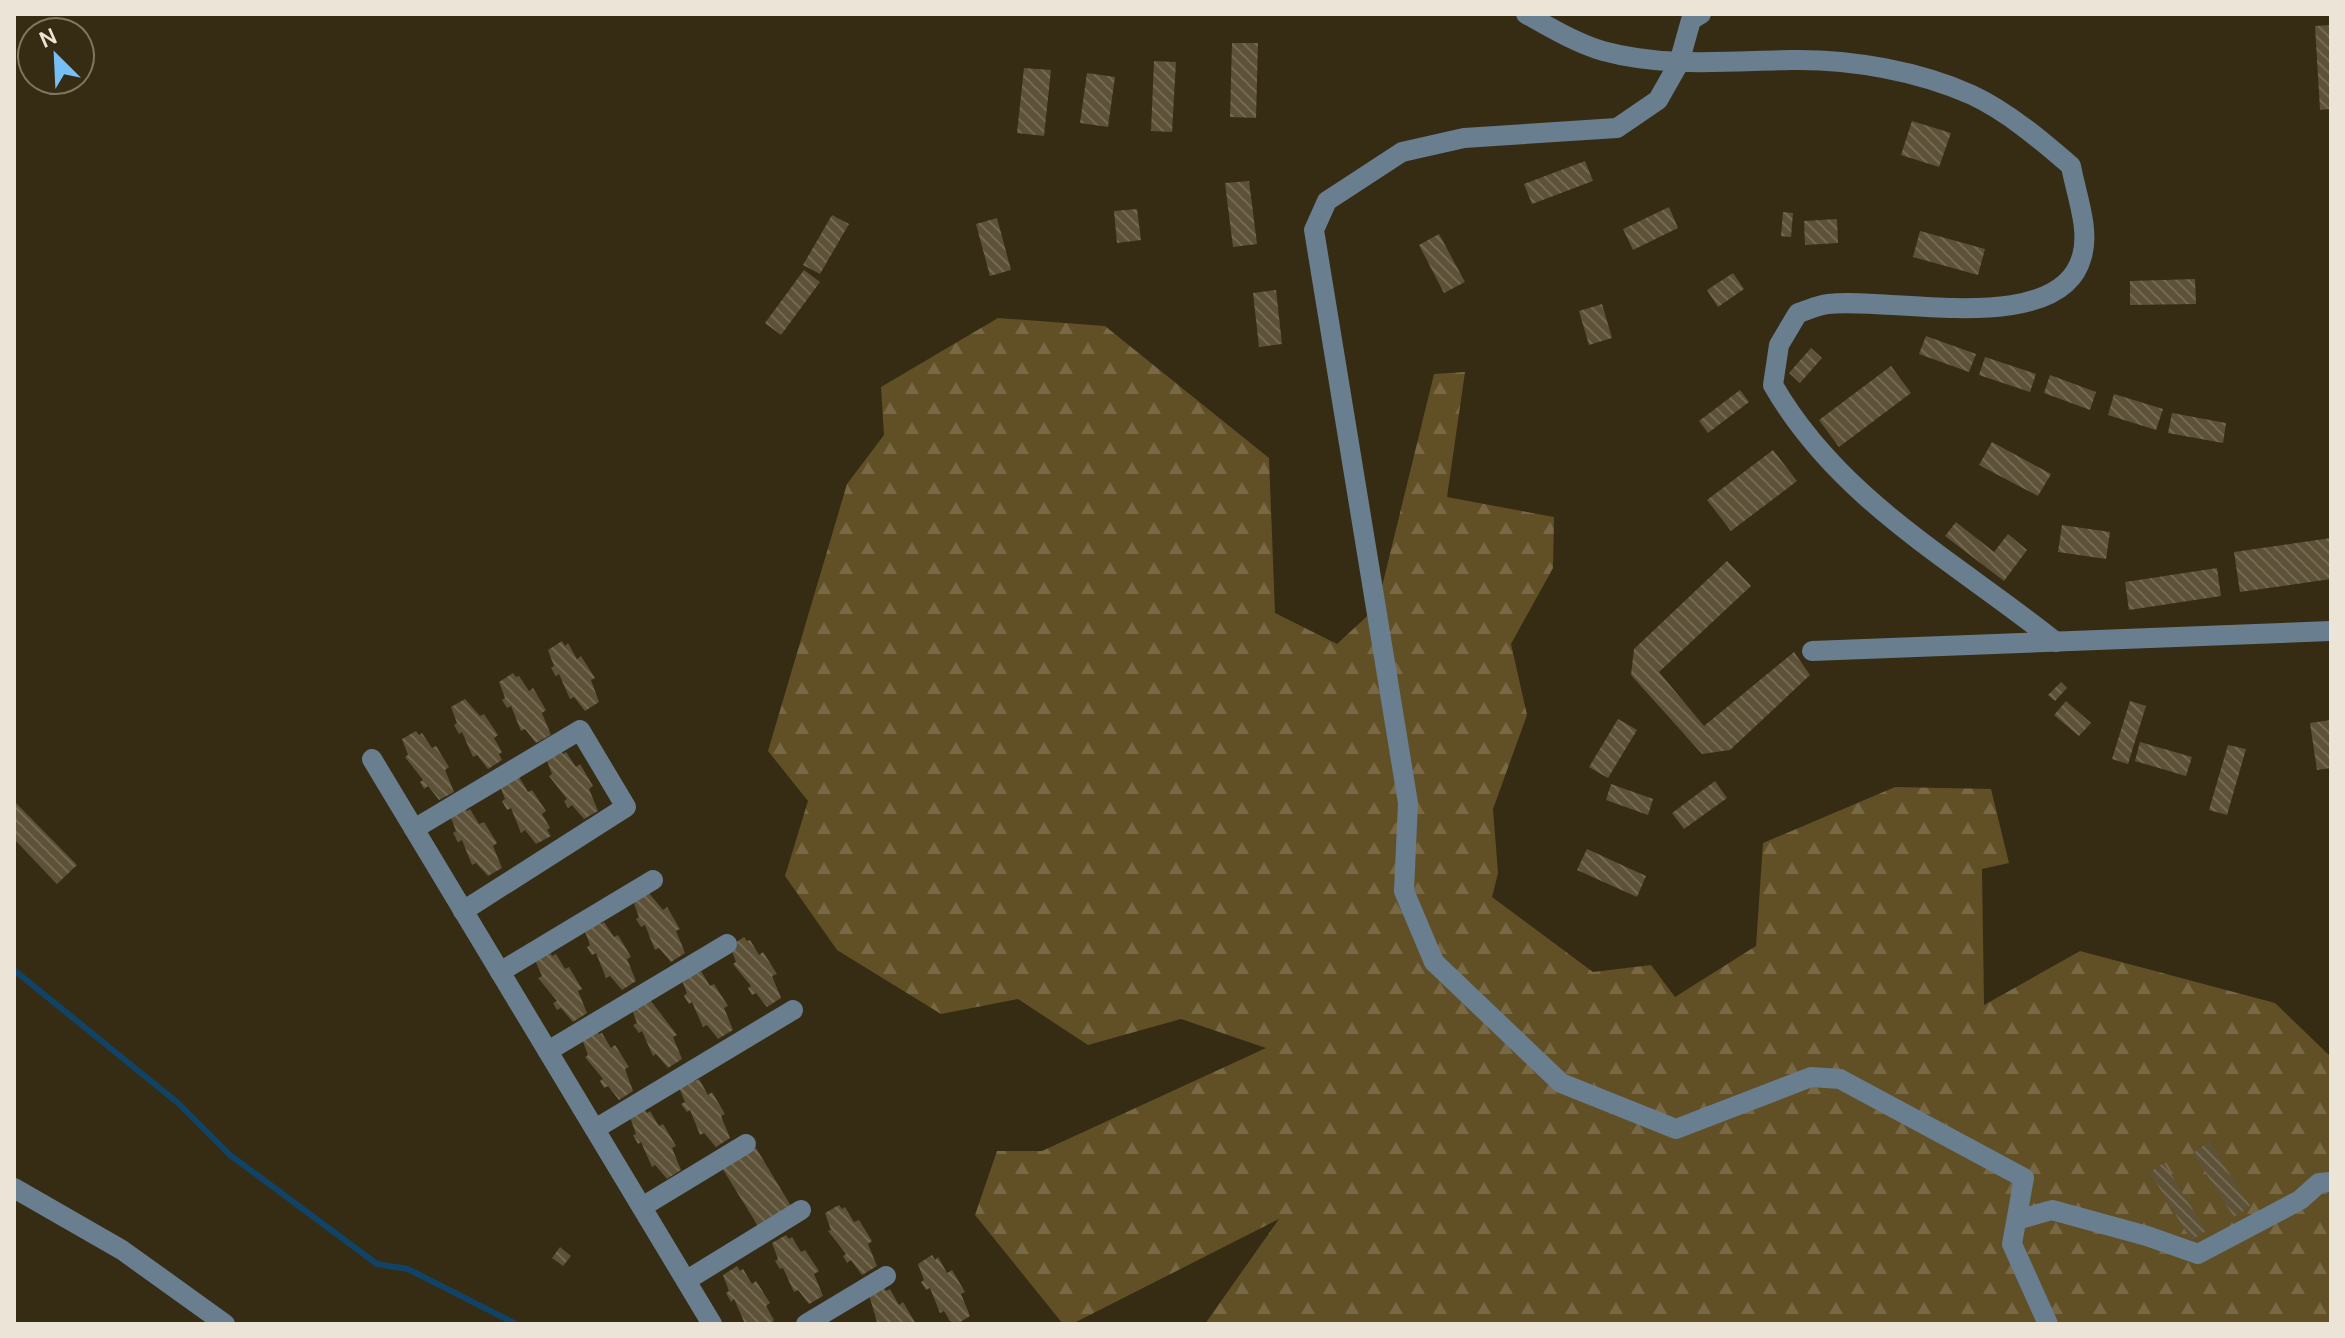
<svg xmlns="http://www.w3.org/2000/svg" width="2345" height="1338" viewBox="0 0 2345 1338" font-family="Manrope,sans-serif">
  <defs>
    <pattern id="forest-firs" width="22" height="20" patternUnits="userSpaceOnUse" patternTransform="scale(2)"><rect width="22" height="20" fill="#614f26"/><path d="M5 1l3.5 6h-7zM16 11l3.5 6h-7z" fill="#786845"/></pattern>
    <pattern id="building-back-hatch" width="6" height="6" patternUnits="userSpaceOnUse" patternTransform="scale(2)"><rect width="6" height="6" fill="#5d5138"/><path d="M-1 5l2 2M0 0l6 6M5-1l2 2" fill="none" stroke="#746a54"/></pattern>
  </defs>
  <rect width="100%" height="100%" fill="#362c13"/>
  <path fill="url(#forest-firs)" d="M998 318 1105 326 1269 458 1275 613 1337 644 1377 607 1434 374 1465 372 1447 497 1554 517 1553 568 1511 644 1527 715 1493 809 1498 873 1492 897 1593 972 1651 965 1675 997 1756 946 1763 843 1895 787 1991 789 2009 863 1982 869 1984 1005 2080 951 2275 1003 2331 1057V1324H1205L1279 1219 1072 1324H1063L975 1215 997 1151H1042L1266 1048 1181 1019 1088 1045 1018 999 941 1014 837 950 785 876 808 801 768 751 847 484 884 435 881 387Z"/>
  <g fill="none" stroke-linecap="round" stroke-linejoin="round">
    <path stroke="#104365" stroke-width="6" d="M14 970 178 1103 230 1155 377 1264 408 1269 516 1324"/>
  </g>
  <g fill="url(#building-back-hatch)">
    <path d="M2331 25V109L2320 110 2315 26Z"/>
    <path d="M1232 43H1258L1256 118 1230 117Z"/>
    <path d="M1154 61 1176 62 1172 132 1151 131Z"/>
    <path d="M1024 68 1051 70 1044 136 1017 133Z"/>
    <path d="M1087 73 1115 77 1108 127 1080 123Z"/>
    <path d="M1912 121 1951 133 1939 167 1901 155Z"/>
    <path d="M1585 161 1593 181 1532 204 1524 184Z"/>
    <path d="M1249 181 1257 244 1233 247 1225 183Z"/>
    <path d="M1669 207 1678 228 1633 250 1623 229Z"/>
    <path d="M1137 209 1141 240 1117 243 1114 211Z"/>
    <path d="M1783 212 1793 213 1791 237 1781 236Z"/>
    <path d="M832 215 849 224 820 274 803 265Z"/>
    <path d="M997 218 1011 270 990 276 976 224Z"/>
    <path d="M1837 219 1838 243 1805 245 1804 221Z"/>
    <path d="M1920 231 1985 249 1978 275 1913 257Z"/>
    <path d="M1439 234 1465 282 1444 293 1419 245Z"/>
    <path d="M804 270 820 282 781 335 765 323Z"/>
    <path d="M1733 273 1744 289 1718 307 1707 290Z"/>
    <path d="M2195 279 2196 304 2130 305V281Z"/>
    <path d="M1276 290 1282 344 1259 347 1253 293Z"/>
    <path d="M1602 304 1612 338 1589 345 1579 311Z"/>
    <path d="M1926 336 1976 354 1969 372 1919 354Z"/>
    <path d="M1811 348 1822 358 1800 383 1789 373Z"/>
    <path d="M1985 357 2036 374 2030 392 1979 375Z"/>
    <path d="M1891 366 1911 393 1839 447 1819 420Z"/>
    <path d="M2050 375 2096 392 2090 410 2044 393Z"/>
    <path d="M1740 390 1749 402 1708 433 1699 421Z"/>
    <path d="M2114 394 2163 409 2156 430 2108 415Z"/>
    <path d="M2172 413 2226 423 2223 443 2168 433Z"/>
    <path d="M1992 442 2051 474 2038 496 1979 465Z"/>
    <path d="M1773 450 1797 481 1731 531 1707 500Z"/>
    <path d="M1956 522 1994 552 2008 534 2027 550 2004 581 1945 536Z"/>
    <path d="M2062 525 2110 532 2106 559 2058 552Z"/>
    <path d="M2331 538V579L2240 592 2234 552Z"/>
    <path d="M1727 561 1751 586 1659 672 1704 726 1794 652 1810 675 1730 750 1702 754 1631 675 1634 649Z"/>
    <path d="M2217 568 2221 596 2129 610 2125 582Z"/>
    <path d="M562 641 565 646 568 643 577 659 581 656 595 678 591 680 599 702 585 711 574 697 570 699 559 674 556 676 551 668 554 666 548 650Z"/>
    <path d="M513 673 516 677 519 676 529 691 533 688 546 710 542 713 551 735 536 743 525 729 521 731 511 706 507 708 502 700 505 698 499 682Z"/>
    <path d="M2061 682 2067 688 2055 701 2048 695Z"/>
    <path d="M465 699 480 716 484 714 498 735 494 738 502 752 499 754 502 760 488 769 477 755 473 757 462 732 459 734 454 725 457 723 451 707Z"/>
    <path d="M2066 701 2091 723 2079 736 2054 715Z"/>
    <path d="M2130 701 2146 706 2128 764 2112 759Z"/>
    <path d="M1618 719 1637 730 1608 778 1589 767Z"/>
    <path d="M2331 720V768L2317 770 2310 723Z"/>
    <path d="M416 731 419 735 422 733 432 748 436 746 449 767 445 770 454 792 439 800 428 786 424 789 420 782 423 780 405 757 408 755 402 739Z"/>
    <path d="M2140 742 2192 757 2186 776 2135 761Z"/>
    <path d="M2228 745 2246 749 2227 815 2209 810Z"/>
    <path d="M560 749 563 754 566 752 576 767 580 764 593 786 589 789 598 811 584 819 572 805 568 808 564 801 567 799 549 776 552 774 546 758Z"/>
    <path d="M519 777 528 792 532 790 546 811 542 814 550 828 547 830 551 836 536 844 525 830 521 833 511 808 507 810 502 801 505 799 499 783Z"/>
    <path d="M1715 781 1727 798 1684 829 1672 813Z"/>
    <path d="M1611 784 1653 799 1648 815 1606 800Z"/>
    <path d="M14 801 77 865 57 884 14 839Z"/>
    <path d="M465 807 467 811 470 809 479 824 484 822 497 843 493 846 502 868 488 876 476 863 472 865 462 840 458 842 453 833 456 831 450 815Z"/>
    <path d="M1587 849 1646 876 1637 897 1577 870Z"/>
    <path d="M648 892 663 910 667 907 680 929 676 931 685 953 671 962 659 948 655 950 645 925 641 927 636 919 639 917 633 901Z"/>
    <path d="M598 920 601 924 604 922 614 937 618 935 631 957 627 959 636 981 622 990 610 976 606 978 596 953 592 955 587 947 590 945 584 929Z"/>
    <path d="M744 937 747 941 750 940 759 955 763 952 777 974 772 976 781 998 767 1007 756 993 752 995 748 988 751 986 733 964 736 962 730 946Z"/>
    <path d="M550 952 552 956 556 954 565 969 569 967 582 989 578 991 587 1013 573 1022 561 1008 557 1010 553 1003 557 1001 538 978 542 976 535 960Z"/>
    <path d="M695 969 698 973 701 971 710 986 714 984 728 1006 724 1008 733 1030 718 1039 707 1025 703 1027 692 1002 689 1004 684 996 687 993 681 978Z"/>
    <path d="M651 1001 677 1035 673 1037 682 1059 668 1068 656 1054 653 1056 642 1031 639 1033 633 1025 637 1023 631 1007Z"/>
    <path d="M596 1030 599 1034 602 1033 611 1048 615 1045 629 1067 625 1069 633 1091 619 1100 608 1086 604 1088 600 1081 603 1079 585 1057 588 1055 582 1039Z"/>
    <path d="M693 1077 695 1081 699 1079 708 1095 712 1092 725 1114 721 1116 730 1138 716 1147 704 1133 700 1135 690 1110 687 1112 681 1104 685 1102 678 1085Z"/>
    <path d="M644 1109 647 1113 650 1111 659 1126 663 1124 676 1146 672 1148 681 1170 667 1179 655 1165 652 1167 641 1142 638 1144 633 1135 636 1134 630 1117Z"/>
    <path d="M2209 1142 2250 1206 2234 1217 2193 1153Z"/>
    <path d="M756 1148 791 1206 758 1226 722 1168Z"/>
    <path d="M2164 1163 2206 1231 2191 1240 2150 1172Z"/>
    <path d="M839 1205 842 1209 845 1207 854 1222 859 1220 872 1241 868 1244 877 1266 862 1275 851 1260 847 1263 843 1256 846 1254 828 1231 831 1230 825 1213Z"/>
    <path d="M786 1235 789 1239 792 1237 801 1252 805 1250 819 1271 814 1274 823 1296 809 1304 798 1290 794 1292 783 1268 780 1269 775 1261 778 1259 772 1243Z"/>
    <path d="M560 1247 571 1256 563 1266 552 1258Z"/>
    <path d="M932 1255 935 1260 938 1257 947 1273 952 1270 965 1292 961 1294 970 1316 957 1324 950 1321 944 1311 940 1313 930 1288 926 1290 921 1282 924 1280 918 1264Z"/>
    <path d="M737 1266 740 1271 743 1269 752 1284 756 1281 770 1303 766 1306 774 1320 772 1324H745L734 1299 731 1302 726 1293 729 1291 723 1275Z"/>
    <path d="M884 1287 886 1291 890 1289 899 1305 903 1302 916 1324 877 1322 869 1295Z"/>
  </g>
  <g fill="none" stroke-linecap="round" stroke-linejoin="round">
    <g stroke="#697e8e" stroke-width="20">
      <path d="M1526 14C1551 28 1576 43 1603 51 1665 68 1729 61 1792 60 1850 59 1919 71 1972 95 2008 112 2041 140 2071 166 2076 194 2090 229 2082 256 2061 339 1888 296 1828 304 1818 305 1808 310 1798 313L1779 345 1773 385C1839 500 1956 562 2056 642"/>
      <path d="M1701 14 1691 20 1679 63 1658 100 1617 128 1464 138 1402 152 1327 201 1314 230 1408 803 1404 891 1434 962 1561 1083 1676 1129 1811 1077 1840 1079 2024 1178 2012 1244 2048 1324"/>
      <path d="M1812 651 2331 631"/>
      <path d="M372 759 712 1324"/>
      <path d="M414 829 580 730 626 807 463 911"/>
      <path d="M500 972 653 880"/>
      <path d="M548 1051 727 944"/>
      <path d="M595 1129 793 1010"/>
      <path d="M14 1188 122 1250 225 1324"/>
      <path d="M642 1207 746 1144"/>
      <path d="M2017 1220 2052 1210 2147 1236 2198 1254 2300 1200 2319 1183 2331 1182"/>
      <path d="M687 1280 801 1210"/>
      <path d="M806 1324 886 1276"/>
    </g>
  </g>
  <rect width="2345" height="1338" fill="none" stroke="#ece5d7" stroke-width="32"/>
  <g transform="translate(56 56) rotate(336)"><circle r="38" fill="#362c13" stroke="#7f7661" stroke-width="2"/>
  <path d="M0-6L14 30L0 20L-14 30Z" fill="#77bff7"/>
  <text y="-12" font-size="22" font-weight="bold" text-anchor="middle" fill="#ece5d7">N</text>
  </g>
</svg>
